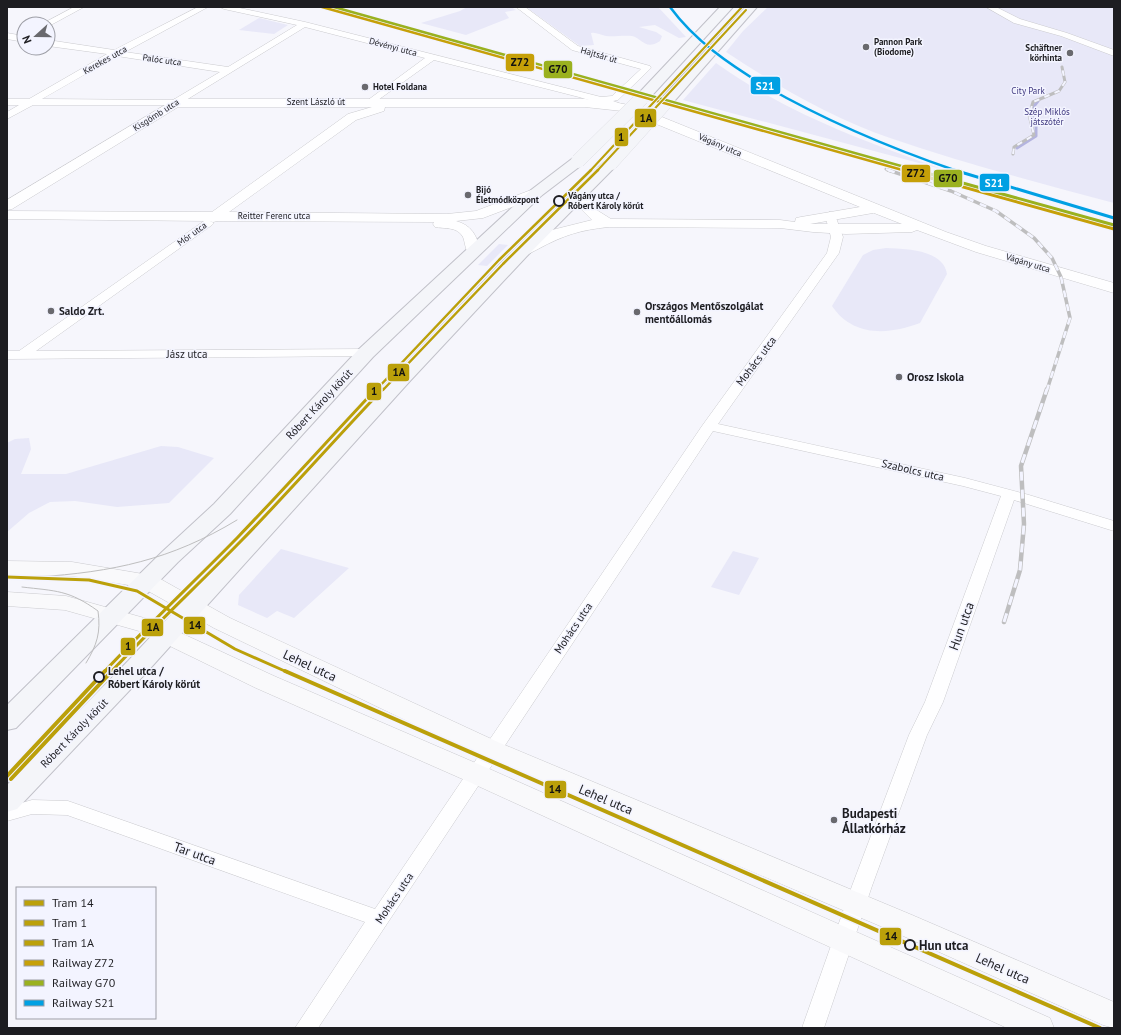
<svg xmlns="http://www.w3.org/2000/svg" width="1121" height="1035" viewBox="0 0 1121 1035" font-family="'PT Sans',sans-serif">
  <rect width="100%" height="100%" fill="#f6f6fc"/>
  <g fill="#e8e8f8">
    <path d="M467 7H511L516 10 505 12 509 18 466 35 421 23 460 11Z"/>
    <path d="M526 7H658L686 37 679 38 655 25 639 27 656 32 662 36 660 41C645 51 642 38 632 36 623 35 614 37 606 36 600 35 596 32 591 33L594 45 580 46Z"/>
    <path d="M768 7H1114V203C1039 183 963 163 890 138 832 118 777 86 726 52L743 31Z"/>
    <path d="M259 18 288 25 274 34 239 30Z"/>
    <path d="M716 63C788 114 863 141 945 170L683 100Z"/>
    <path d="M499 244 508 245 487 266 478 265Z"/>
    <path d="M886 248C905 249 943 249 947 274L920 323C888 335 853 337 832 306L863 255 873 250Z"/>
    <path d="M29 438 31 449 21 474H66L161 446 178 447 214 458 169 503 117 507 75 501 50 502 29 513 7 532V443L15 439Z"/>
    <path d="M281 549 349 568 294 618 277 611 267 618 238 605 239 595Z"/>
    <path d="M733 551 759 558 739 595 711 587Z"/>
  </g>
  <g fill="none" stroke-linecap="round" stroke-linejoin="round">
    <path stroke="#b4b4df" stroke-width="3" d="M1017 148 1036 136V127L1031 110 1038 101"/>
    <defs>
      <g id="minor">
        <path d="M74 7H84L49 26 48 24H42Z"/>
        <path d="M198 7H208L125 52 228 67 297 25 224 9 220 7H235L305 22 601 97 612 96 641 69 572 50 516 7H525L578 46 650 66 651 68 618 100 613 101 627 106 629 108 624 111 579 97 434 60 371 105 368 104V100L425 58 305 27 178 105H33L7 119V112L19 105H7V99H29L107 54 48 46V40L114 50ZM117 56 220 72 173 100 42 99Z"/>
        <path d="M986 7H996L1020 19 1067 33 1114 50V56L1061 36 1014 23Z"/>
        <path d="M7 33 24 36V42L7 39Z"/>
        <path d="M830 212 835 215 843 237 839 253 718 424 965 478 1029 495 1114 521V531L1014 500 943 702 927 735 872 886 824 1028H802L852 886 909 735 925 702 1001 496 963 486 713 431 318 1028H295L365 922 67 815 32 814 7 821V807L32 800 68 801 375 909 702 426 827 253 831 237 825 215Z"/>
        <path d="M208 220 214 223 212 225 36 351 366 349 371 350 372 353 371 356 7 359V351H19L204 221Z"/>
      </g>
      <path id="tertiary" d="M175 99H585L624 104 652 113 946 232 986 246 1114 283V293L976 252 917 230 912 232 846 234 813 232 780 228 609 227C580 230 564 235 538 249 530 253 524 258 515 256L513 253 515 250 552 230 592 220 580 208 573 192 575 189H585L595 209 611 219 780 220 795 222 796 218 801 217 860 207 644 119 622 111 585 107H385L384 111 356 120 229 212 447 214 476 211 531 190H541L543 193 541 196 483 218 456 221C471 225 477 235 480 250L478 253H468C465 248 465 242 463 237 457 226 444 229 435 227L433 224 434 222 218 221 213 222 208 221 7 219V211L212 212 348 114 372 107H178L12 209 7 210V200ZM874 213 902 224H810L873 213Z"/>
      <g id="secondary">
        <path d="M7 561 72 562 155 576 230 618 500 743 912 915 1114 1002V1028L1103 1025 892 931 482 757 214 628 141 587 72 576 7 575Z"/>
        <path d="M7 592 66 596 155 621 274 676 485 767 1050 1018 1054 1028H1007L467 781 256 688 139 631 65 610 7 606Z"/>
      </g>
      <g id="primary">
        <path d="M720 7H733L647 101H637L635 98 637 95Z"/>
        <path d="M745 7H757L670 106H660L658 103 660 100Z"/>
        <path d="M578 157 583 158 585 161 583 164 541 196 373 357 230 514 178 562 16 728 7 730V705L162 552 214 504 359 349 531 190 573 158Z"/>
        <path d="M611 159 616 160 618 163 616 166 526 257 410 381 146 673 17 809 7 812V785L128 661 396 373 514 249 606 160Z"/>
      </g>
    </defs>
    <use href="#minor" stroke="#cbcbcf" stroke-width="1"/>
    <use href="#tertiary" stroke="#cbcbcf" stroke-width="1"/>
    <use href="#secondary" stroke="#cbcbcf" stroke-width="1"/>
    <use href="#primary" stroke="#c1c1c9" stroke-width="2"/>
    <use href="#minor" fill="#fefeff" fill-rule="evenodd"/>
    <use href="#tertiary" fill="#fefeff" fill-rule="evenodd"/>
    <use href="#secondary" fill="#f9f9fb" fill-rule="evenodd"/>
    <use href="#primary" fill="#f4f5f9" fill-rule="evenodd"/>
    <g stroke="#bebebf" stroke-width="1">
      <path d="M37 577C113 572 171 560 237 520"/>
      <path d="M22 587C56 591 69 590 98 611 101 632 97 645 86 663"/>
    </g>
    <defs>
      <g id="rail-far2">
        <path d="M1013 154 1014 147 1034 135 1029 115 1033 102 1059 91 1065 82 1062 67"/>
        <path d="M886 169 891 171"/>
      </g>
      <path id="rail-far1" d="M888 170 951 191 996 211 1034 238 1052 258 1061 277 1070 318 1047 390"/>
      <path id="rail" d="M1004 622 1020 570 1024 524 1021 466 1047 389"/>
    </defs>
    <use href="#rail-far2" stroke="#bebebf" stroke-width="3"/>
    <use href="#rail-far1" stroke="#bebebf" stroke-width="3.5"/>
    <use href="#rail" stroke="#bebebf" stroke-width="4.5"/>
    <use href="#rail-far2" stroke="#f3f4ff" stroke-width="2" stroke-dasharray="5.5" stroke-linecap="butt"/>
    <use href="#rail-far1" stroke="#f3f4ff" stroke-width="2.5" stroke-dasharray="7" stroke-linecap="butt"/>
    <use href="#rail" stroke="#f3f4ff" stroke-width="3" stroke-dasharray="9" stroke-linecap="butt"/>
    <defs>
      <g id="primary-bridge">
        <path d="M578 161 642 98"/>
        <path d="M611 163 665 103"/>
      </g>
    </defs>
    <use href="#primary-bridge" stroke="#c1c1c9" stroke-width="14" stroke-linecap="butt"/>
    <use href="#primary-bridge" stroke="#f4f5f9" stroke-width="14"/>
    <defs>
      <path id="rail-1-far1" d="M322 7 906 171"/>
      <path id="rail-1" d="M902 170 1114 229"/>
      <path id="rail-2-far1" d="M334 7 919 171"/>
      <path id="rail-2" d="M916 170 1114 225"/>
      <path id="rail-3-far1" d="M670 7C695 41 729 64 765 86 826 121 890 148 957 171"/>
      <path id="rail-3" d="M954 170 1114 218"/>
    </defs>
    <use href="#rail-1-far1" stroke="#f3f4ff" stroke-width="4.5"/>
    <use href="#rail-1" stroke="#f3f4ff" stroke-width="5.5"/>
    <use href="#rail-2-far1" stroke="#f3f4ff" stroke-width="4.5"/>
    <use href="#rail-2" stroke="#f3f4ff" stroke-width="5.5"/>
    <use href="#rail-3-far1" stroke="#f3f4ff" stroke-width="4.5"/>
    <use href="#rail-3" stroke="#f3f4ff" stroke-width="5.5"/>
    <use href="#rail-1-far1" stroke="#c6a008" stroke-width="2.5"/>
    <use href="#rail-1" stroke="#c6a008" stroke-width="3"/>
    <use href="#rail-2-far1" stroke="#9ab11f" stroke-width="2.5"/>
    <use href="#rail-2" stroke="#9ab11f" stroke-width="3"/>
    <use href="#rail-3-far1" stroke="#00a0e3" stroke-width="2.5"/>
    <use href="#rail-3" stroke="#00a0e3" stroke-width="3"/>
    <defs>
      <path id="tram-1-far1" d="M7 577 89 580 137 591 235 649 287 672"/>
      <path id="tram-1" d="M285 671 1100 1028"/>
      <path id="tram-2-far3" d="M590 171 742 7"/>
      <path id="tram-2-far2" d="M376 390 499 260 591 170"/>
      <path id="tram-2-far1" d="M104 672C148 625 194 582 238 537 285 488 330 438 376 389"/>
      <path id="tram-2" d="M7 776 105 671"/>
      <path id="tram-3-far3" d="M597 171 746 10"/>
      <path id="tram-3-far2" d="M383 390 503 264 598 170"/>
      <path id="tram-3-far1" d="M111 672C153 627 198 585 241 541 290 491 335 439 383 389"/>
      <path id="tram-3" d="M11 779 112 671"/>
    </defs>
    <use href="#tram-1-far1" stroke="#f3f4ff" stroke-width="6"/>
    <use href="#tram-1" stroke="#f3f4ff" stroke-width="7"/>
    <use href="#tram-2-far3" stroke="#f3f4ff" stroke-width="4"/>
    <use href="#tram-2-far2" stroke="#f3f4ff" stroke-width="5"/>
    <use href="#tram-2-far1" stroke="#f3f4ff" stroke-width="6"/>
    <use href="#tram-2" stroke="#f3f4ff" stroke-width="7"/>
    <use href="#tram-3-far3" stroke="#f3f4ff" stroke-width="4"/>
    <use href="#tram-3-far2" stroke="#f3f4ff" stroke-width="5"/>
    <use href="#tram-3-far1" stroke="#f3f4ff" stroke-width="6"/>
    <use href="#tram-3" stroke="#f3f4ff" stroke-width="7"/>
    <use href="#tram-1-far1" stroke="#bba00a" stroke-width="3"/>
    <use href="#tram-1" stroke="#bba00a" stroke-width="4"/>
    <use href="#tram-2-far3" stroke="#bba00a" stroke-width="2"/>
    <use href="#tram-2-far2" stroke="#bba00a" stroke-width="2.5"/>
    <use href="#tram-2-far1" stroke="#bba00a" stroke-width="3"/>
    <use href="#tram-2" stroke="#bba00a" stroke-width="4"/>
    <use href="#tram-3-far3" stroke="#bba00a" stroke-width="2"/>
    <use href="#tram-3-far2" stroke="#bba00a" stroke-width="2.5"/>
    <use href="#tram-3-far1" stroke="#bba00a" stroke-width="3"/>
    <use href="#tram-3" stroke="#bba00a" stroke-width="4"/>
  </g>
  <g fill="#69696e" stroke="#f3f4ff" stroke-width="1.5">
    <circle cx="866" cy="47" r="4"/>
    <circle cx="1070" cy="53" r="4"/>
    <circle cx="365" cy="87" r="4"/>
    <circle cx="468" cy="195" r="4"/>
    <circle cx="51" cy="311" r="4"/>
    <circle cx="637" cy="312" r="4"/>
    <circle cx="899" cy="377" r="4"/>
    <circle cx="834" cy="820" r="4"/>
  </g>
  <g fill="#f3f4ff" stroke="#1d1d21" stroke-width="2">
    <circle cx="559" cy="201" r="5"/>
    <circle cx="99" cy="677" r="5"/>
    <circle cx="910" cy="945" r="5"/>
  </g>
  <g text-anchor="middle" stroke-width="3" stroke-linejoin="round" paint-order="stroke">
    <g font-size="9" font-weight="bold" fill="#1d1d21" stroke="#f3f4ff" text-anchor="start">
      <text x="874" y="45">Pannon Park<tspan x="874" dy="10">(Biodome)</tspan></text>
      <text x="1062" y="51" text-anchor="end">Schäftner<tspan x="1062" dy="10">körhinta</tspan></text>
      <text x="373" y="90">Hotel Foldana</text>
      <text x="476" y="193">Bijó<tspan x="476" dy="10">Életmódközpont</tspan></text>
    </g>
    <g font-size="9" fill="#1d1d21" stroke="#f3f4ff">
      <text transform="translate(393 47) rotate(15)" y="3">Dévényi utca</text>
      <text transform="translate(599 55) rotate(16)" y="3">Hajtsár út</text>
      <text transform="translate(105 60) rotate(-29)" y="3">Kerekes utca</text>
      <text transform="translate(162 60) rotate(8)" y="3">Palóc utca</text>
      <text x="316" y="105">Szent László út</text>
      <text transform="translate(156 115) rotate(-32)" y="3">Kisgömb utca</text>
      <text transform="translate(720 145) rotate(23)" y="3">Vágány utca</text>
      <text x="274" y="219">Reitter Ferenc utca</text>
      <text transform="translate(192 234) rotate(-36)" y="3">Mór utca</text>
      <text transform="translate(1028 263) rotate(17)" y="3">Vágány utca</text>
    </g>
    <g font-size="9" fill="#403980" stroke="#f3f4ff">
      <text x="1028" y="94">City Park</text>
      <text x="1047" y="115">Szép Miklós<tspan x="1047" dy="10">játszótér</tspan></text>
    </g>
    <g font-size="9" font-weight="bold" fill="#1d1d21" stroke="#f3f4ff" text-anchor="start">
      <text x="568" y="199">Vágány utca /<tspan x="568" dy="10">Róbert Károly körút</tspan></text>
    </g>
    <g font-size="11" font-weight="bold" fill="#1d1d21" stroke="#f3f4ff" text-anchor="start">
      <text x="645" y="310">Országos Mentőszolgálat<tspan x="645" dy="13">mentőállomás</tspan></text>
      <text x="59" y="315">Saldo Zrt.</text>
      <text x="907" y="381">Orosz Iskola</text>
    </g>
    <g font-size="11" fill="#1d1d21" stroke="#f3f4ff">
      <text x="187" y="358">Jász utca</text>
      <text transform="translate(756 361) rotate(-53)" y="4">Mohács utca</text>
      <text transform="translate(319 404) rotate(-47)" y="4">Róbert Károly körút</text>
      <text transform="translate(913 470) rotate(13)" y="4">Szabolcs utca</text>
      <text transform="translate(573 628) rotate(-56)" y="4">Mohács utca</text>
      <text transform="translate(74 733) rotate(-46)" y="4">Róbert Károly körút</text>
      <text transform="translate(394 898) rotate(-56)" y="4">Mohács utca</text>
    </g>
    <g font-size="11" font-weight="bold" fill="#1d1d21" stroke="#f3f4ff" text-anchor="start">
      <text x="108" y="675">Lehel utca /<tspan x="108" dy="13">Róbert Károly körút</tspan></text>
    </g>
    <g font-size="13" fill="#1d1d21" stroke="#f3f4ff">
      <text transform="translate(961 626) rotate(-70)" y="5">Hun utca</text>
      <text transform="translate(310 665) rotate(25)" y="5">Lehel utca</text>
      <text transform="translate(606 799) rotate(23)" y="5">Lehel utca</text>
      <text transform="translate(195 853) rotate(20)" y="5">Tar utca</text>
      <text transform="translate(1003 968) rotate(24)" y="5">Lehel utca</text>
    </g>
    <g font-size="13" font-weight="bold" fill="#1d1d21" stroke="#f3f4ff" text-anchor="start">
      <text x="842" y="818">Budapesti<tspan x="842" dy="15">Állatkórház</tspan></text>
    </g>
    <g font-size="13" font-weight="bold" fill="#1d1d21" stroke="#f3f4ff" text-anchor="start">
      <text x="919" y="950">Hun utca</text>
    </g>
  </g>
  <g stroke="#f3f4ff" stroke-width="1.5">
    <rect x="505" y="53" width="30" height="19" rx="4" fill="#c6a008"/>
    <rect x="543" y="60" width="30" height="19" rx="4" fill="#9ab11f"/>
    <rect x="750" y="76" width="31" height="19" rx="4" fill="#00a0e3"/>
    <rect x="634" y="108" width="23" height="20" rx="4" fill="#bba00a"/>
    <rect x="614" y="127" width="15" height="20" rx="4" fill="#bba00a"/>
    <rect x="901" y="164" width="30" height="19" rx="4" fill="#c6a008"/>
    <rect x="933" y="169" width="30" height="19" rx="4" fill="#9ab11f"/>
    <rect x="979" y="173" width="31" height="19" rx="4" fill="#00a0e3"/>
    <rect x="387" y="363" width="23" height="19" rx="4" fill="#bba00a"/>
    <rect x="366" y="382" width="16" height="19" rx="4" fill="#bba00a"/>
    <rect x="183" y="616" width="23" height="19" rx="4" fill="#bba00a"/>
    <rect x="141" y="618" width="23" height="19" rx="4" fill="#bba00a"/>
    <rect x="120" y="637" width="16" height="19" rx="4" fill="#bba00a"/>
    <rect x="544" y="780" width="23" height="19" rx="4" fill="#bba00a"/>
    <rect x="879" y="927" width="23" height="19" rx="4" fill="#bba00a"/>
  </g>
  <g font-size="11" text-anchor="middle" font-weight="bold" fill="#fff">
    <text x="765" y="90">S21</text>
    <text x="994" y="187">S21</text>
  </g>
  <g font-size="11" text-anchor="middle" font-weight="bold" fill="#111">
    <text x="520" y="66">Z72</text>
    <text x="558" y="73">G70</text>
    <text x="646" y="122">1A</text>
    <text x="621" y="141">1</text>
    <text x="916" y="177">Z72</text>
    <text x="948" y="182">G70</text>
    <text x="399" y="376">1A</text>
    <text x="374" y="395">1</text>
    <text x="195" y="629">14</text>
    <text x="153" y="631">1A</text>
    <text x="128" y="650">1</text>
    <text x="555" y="793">14</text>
    <text x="891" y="940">14</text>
  </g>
  <rect width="1121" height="1035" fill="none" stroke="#1d1d21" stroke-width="16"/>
  <rect x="16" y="887" width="140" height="132" fill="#f3f4ff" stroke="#9d9ea6"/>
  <rect x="24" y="900" width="20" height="6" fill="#bba00a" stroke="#9d9ea6"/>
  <text x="52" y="907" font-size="12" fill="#1d1d21">Tram 14</text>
  <rect x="24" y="920" width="20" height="6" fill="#bba00a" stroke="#9d9ea6"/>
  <text x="52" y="927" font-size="12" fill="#1d1d21">Tram 1</text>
  <rect x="24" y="940" width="20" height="6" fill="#bba00a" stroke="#9d9ea6"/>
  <text x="52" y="947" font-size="12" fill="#1d1d21">Tram 1A</text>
  <rect x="24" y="960" width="20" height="6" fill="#c6a008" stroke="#9d9ea6"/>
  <text x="52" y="967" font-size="12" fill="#1d1d21">Railway Z72</text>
  <rect x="24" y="980" width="20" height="6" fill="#9ab11f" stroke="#9d9ea6"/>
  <text x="52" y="987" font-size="12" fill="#1d1d21">Railway G70</text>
  <rect x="24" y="1000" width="20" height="6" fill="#00a0e3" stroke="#9d9ea6"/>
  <text x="52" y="1007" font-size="12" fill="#1d1d21">Railway S21</text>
  <g transform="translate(36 36) rotate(249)"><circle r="19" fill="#f3f4ff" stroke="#9d9ea6"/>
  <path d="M0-3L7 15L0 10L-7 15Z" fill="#69696e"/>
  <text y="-6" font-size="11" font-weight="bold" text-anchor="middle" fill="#1d1d21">N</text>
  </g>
</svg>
